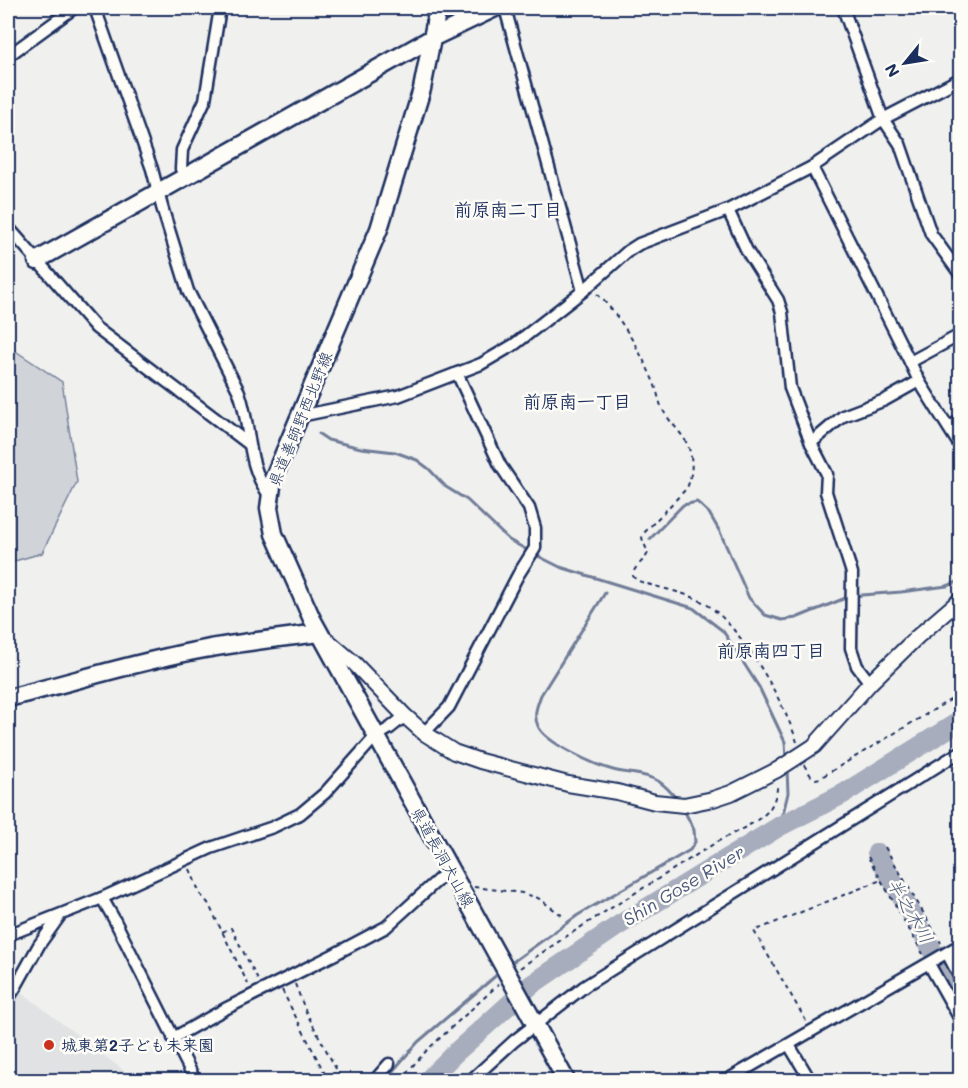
<svg xmlns="http://www.w3.org/2000/svg" width="968" height="1088" viewBox="0 0 968 1088" font-family="Mali,'Klee One',sans-serif">
  <rect width="100%" height="100%" fill="#f0f0ee"/>
  <filter id="ink" filterUnits="userSpaceOnUse"><feTurbulence type="fractalNoise" baseFrequency=".0167" numOctaves="2"/><feDisplacementMap in="SourceGraphic" scale="12" xChannelSelector="R" yChannelSelector="G"/><feConvolveMatrix kernelMatrix="1 2 1 2 8 2 1 2 1" color-interpolation-filters="sRGB"/></filter>
  <g filter="url(#ink)">
    <path fill="#e0e2e3" d="M21 992 136 1080H8V1010Z"/>
    <path fill="#d0d3d8" stroke="#76819b" stroke-width="1.5" d="M11 348 62 382 77 482 42 553 8 563V349Z"/>
    <g fill="none" stroke-linecap="round" stroke-linejoin="round">
      <g stroke="#6f7b97" stroke-width="3">
        <path d="M319 434 328 440 361 448 395 452 417 460 429 469 446 487 467 500 509 540 529 551"/>
        <path d="M650 539 683 505 697 502 709 513 720 532 749 598 765 615 782 620 796 618 848 597 862 595 901 592 947 586 960 581"/>
        <path d="M534 554 560 567 693 608 723 631 759 687 785 742 786 759"/>
        <path d="M605 593 541 695C537 706 533 715 538 726 545 743 595 765 613 770 627 774 645 773 658 781 666 786 672 793 677 800"/>
        <path d="M780 826 788 793 787 769"/>
        <path d="M514 961 578 915 690 850 695 842 694 830 683 808"/>
        <path d="M385 1080 418 1042 499 973"/>
      </g>
      <g stroke="#a7adbd" stroke-width="20">
        <path d="M877 853 960 999"/>
        <path d="M428 1080 454 1054 531 985 616 927 780 826 843 794 960 721"/>
      </g>
      <defs>
        <g id="minor">
          <path d="M95 8 152 169 162 207 188 291 239 392C252 428 245 462 269 495"/>
          <path d="M505 8 583 291"/>
          <path d="M843 8 883 119 900 144 931 234 960 274"/>
          <path d="M8 56 74 8"/>
          <path d="M812 167 910 362"/>
          <path d="M185 177 181 169 182 150 205 100 220 8"/>
          <path d="M728 210 747 251 778 300 782 312 790 388 811 443"/>
          <path d="M8 227 96 328 249 444"/>
          <path d="M919 381 960 446"/>
          <path d="M300 416 398 396 481 364 515 344 583 291 628 251 639 244 728 210 812 167 883 119 960 79"/>
          <path d="M949 428 960 420"/>
          <path d="M870 683 857 666 851 648 852 573 826 492 827 474 811 443 843 416 885 400 919 381 910 362 960 335"/>
          <path d="M424 733 449 707 518 575 535 548V528L529 508 500 465 457 373"/>
          <path d="M102 898 114 919 195 1080"/>
          <path d="M8 935 102 898 211 848 273 827 300 814 325 793 375 737 390 728 405 716"/>
          <path d="M947 953 960 978"/>
          <path d="M929 964 960 1019"/>
          <path d="M8 999 15 988 39 945 59 917"/>
          <path d="M173 1038 225 1009 333 955 386 927 450 869"/>
          <path d="M789 1045 810 1080"/>
          <path d="M375 1080 389 1064"/>
          <path d="M471 1080 514 1041 585 986 960 752"/>
          <path d="M727 1080 960 945"/>
        </g>
        <path id="tertiary" d="M327 640 354 663 405 716 424 733 454 752 480 761 568 784 617 792 655 802 684 805 713 799 731 793 777 770 814 746 870 683 917 637 960 600"/>
        <g id="secondary">
          <path d="M438 8 422 89 379 229 273 479 269 508 274 534 312 619 566 1080"/>
          <path d="M37 261 41 258 432 38 495 8"/>
          <path d="M8 698C73 682 138 661 205 649 243 642 281 638 319 633"/>
        </g>
      </defs>
      <use href="#minor" stroke="#1b2f5e" stroke-width="15"/>
      <use href="#tertiary" stroke="#1b2f5e" stroke-width="18"/>
      <use href="#secondary" stroke="#1b2f5e" stroke-width="21"/>
      <g stroke="#1b2f5e" stroke-width="2" stroke-dasharray="4.5 4.5" stroke-linecap="butt">
        <path d="M597 294C620 315 642 354 654 383 658 392 658 401 663 410 670 424 686 435 690 452 693 464 692 476 687 488L643 534 642 538 648 553C644 562 633 566 633 576L636 580C659 589 685 591 706 604 742 627 784 702 797 742"/>
        <path d="M804 765 811 776 816 779 820 778 960 694"/>
        <path d="M885 847 941 943"/>
        <path d="M868 857 923 954"/>
        <path d="M190 869 200 894 208 903 248 984"/>
        <path d="M474 887 522 893 538 898 563 916"/>
        <path d="M222 932 231 928 258 980"/>
        <path d="M520 968C582 924 648 886 712 845 729 834 753 826 767 812 774 805 777 792 778 783"/>
        <path d="M295 984 306 1012 342 1080"/>
        <path d="M282 990 328 1080"/>
        <path d="M806 1021 754 931 881 880"/>
        <path d="M400 1080 427 1050 499 984"/>
      </g>
      <use href="#minor" stroke="#fdfcf7" stroke-width="10"/>
      <use href="#tertiary" stroke="#fdfcf7" stroke-width="14"/>
      <use href="#secondary" stroke="#fdfcf7" stroke-width="16"/>
    </g>
  </g>
  <circle fill="#c8321e" stroke="#fdfcf7" stroke-width="2" cx="49" cy="1045" r="6"/>
  <g text-anchor="middle" stroke-width="5" stroke-linejoin="round" paint-order="stroke">
    <g font-size="16" fill="#1b2f5e" stroke="#fdfcf7">
      <text transform="translate(300 419) rotate(-68)" y="6">県道善師野西北野線</text>
      <text transform="translate(443 857) rotate(61)" y="6">県道長洞犬山線</text>
    </g>
    <g font-size="16" font-weight="bold" fill="#1b2f5e" stroke="#fdfcf7" text-anchor="start">
      <text x="61" y="1051">城東第2子ども未来園</text>
    </g>
    <g font-size="18" font-weight="bold" fill="#1b2f5e" stroke="#fdfcf7">
      <text x="508" y="216">前原南二丁目</text>
      <text x="577" y="408">前原南一丁目</text>
      <text x="771" y="657">前原南四丁目</text>
    </g>
    <g font-size="18" font-style="italic" fill="#4c5b7f" stroke="#fdfcf7">
      <text transform="translate(684 886) rotate(-31)" y="6">Shin Gose River</text>
      <text transform="translate(910 911) rotate(60)" y="6">半之木川</text>
    </g>
  </g>
  <rect width="968" height="1088" fill="none" stroke="#fdfcf7" stroke-width="30"/>
  <rect x="15" y="15" width="938" height="1058" fill="none" stroke="#1b2f5e" stroke-width="2" filter="url(#ink)"/>
  <g transform="translate(905 63) rotate(240)" stroke="#fdfcf7" stroke-width="4.5" paint-order="stroke">
  <path d="M0-4.5L10 22L0 15L-10 22Z" fill="#1b2f5e"/>
  <text y="-9" font-size="16" font-weight="bold" text-anchor="middle" fill="#1b2f5e">N</text>
  </g>
</svg>
